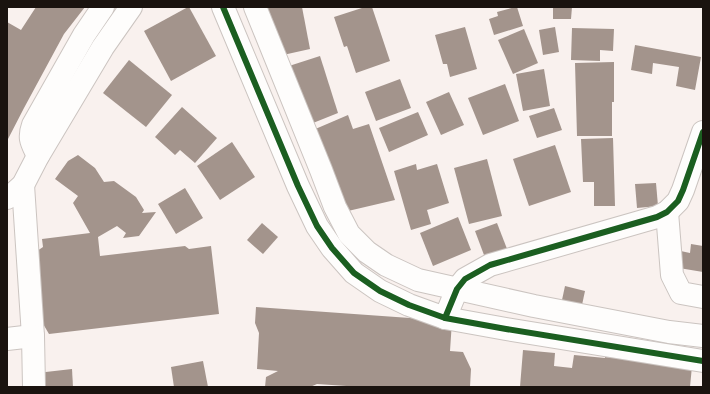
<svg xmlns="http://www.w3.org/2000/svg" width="710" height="394" viewBox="0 0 710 394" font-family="'Playfair Display',serif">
  <rect width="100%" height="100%" fill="#f9f1ee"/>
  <g fill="#a3948c">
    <path d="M36 7H85L64 34 24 108 7 141V22L21 30Z"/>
    <path d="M188 7H189L216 56 171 81 144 31Z"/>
    <path d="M264 7H302L310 49 283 55Z"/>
    <path d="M365 7H372L390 61 356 73 347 46 344 47 334 17Z"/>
    <path d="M515 7H517L523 26 494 35 489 19 498 16 497 12Z"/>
    <path d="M553 7H572L571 19H553Z"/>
    <path d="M465 27 477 69 450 77 447 64H443L435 35Z"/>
    <path d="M555 27 559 52 543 55 539 30Z"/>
    <path d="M572 28 614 29 613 51 600 50V61L571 60Z"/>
    <path d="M524 29 538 63 513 74 498 40Z"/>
    <path d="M635 45 701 57 695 90 676 86 679 67 653 63 652 74 631 70Z"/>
    <path d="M320 56 338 113 313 123 289 66Z"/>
    <path d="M129 60 172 95 146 127 103 93Z"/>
    <path d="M614 62V102H612V136H577L575 63Z"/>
    <path d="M544 69 550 106 523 111 516 74Z"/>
    <path d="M400 79 411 108 376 121 365 92Z"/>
    <path d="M505 84 519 121 483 135 468 98Z"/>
    <path d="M449 92 464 125 441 135 426 102Z"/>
    <path d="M182 107 217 138 195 163 180 150 175 155 155 137Z"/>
    <path d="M554 108 562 130 537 138 529 116Z"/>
    <path d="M418 112 428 135 389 152 379 128Z"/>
    <path d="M348 115 353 129 369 124 395 200 348 211 313 130Z"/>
    <path d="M613 138 615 206H594V182H583L581 139Z"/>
    <path d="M232 142 255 177 220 200 197 166Z"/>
    <path d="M555 145 571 192 529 206 513 159Z"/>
    <path d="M78 155 95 168 104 182 114 181 136 197 144 210 142 213 156 212 139 236 123 238 126 233 117 226 98 237 100 256 185 246 189 249 211 246 219 314 49 334 39 317 34 253 43 247 42 239 90 233 73 203 78 196 55 179 68 161Z"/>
    <path d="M487 159 502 216 469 224 454 168Z"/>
    <path d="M416 164 417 170 437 164 449 203 427 210 431 224 411 230 394 171Z"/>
    <path d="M656 183 658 206 637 208 635 184Z"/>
    <path d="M185 188 203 218 176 234 158 204Z"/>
    <path d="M458 217 471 250 433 266 420 233Z"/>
    <path d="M262 223 278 237 263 254 247 240Z"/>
    <path d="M497 223 509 254 487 263 475 231Z"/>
    <path d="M691 244 703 246V272L673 267 676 250 690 253Z"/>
    <path d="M565 286 585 291 582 305 562 300Z"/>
    <path d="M256 307 452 321 450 351 463 352 471 369 470 387H361L317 384 310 387H265L266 377 278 371 257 369 259 333 255 323Z"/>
    <path d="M523 350 555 353 554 366 572 368 574 355 605 358V357L692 366 690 387H520Z"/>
    <path d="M203 361 208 387H174L171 367Z"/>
    <path d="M72 369 73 387H39L37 373Z"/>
  </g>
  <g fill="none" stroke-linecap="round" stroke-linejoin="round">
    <defs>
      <g id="minor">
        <path d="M23 185 33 336 34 387"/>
        <path d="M667 212 672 275 681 293 703 297"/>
        <path d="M445 318 457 289 465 279 490 265 657 217 667 212 678 201 683 190 703 132"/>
        <path d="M7 339 33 336"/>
      </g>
      <g id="tertiary">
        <path d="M223 7 298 186 317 226 332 248 354 273 380 291 409 305 445 318 506 329 703 361"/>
        <path d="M255 7 321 170 335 207 349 234 367 252 386 265 418 280 534 306 669 332 703 336"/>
        <path d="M38 156C32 143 28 139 33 125L84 35 103 7"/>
        <path d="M7 198 12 195 23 185 38 156 103 47 131 7"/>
      </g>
    </defs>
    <use href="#minor" stroke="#cbc4c0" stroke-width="24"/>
    <use href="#tertiary" stroke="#cbc4c0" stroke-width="24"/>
    <use href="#minor" stroke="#fefdfc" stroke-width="22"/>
    <use href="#tertiary" stroke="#fefdfc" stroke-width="22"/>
    <defs>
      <g id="cycleway">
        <path d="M223 7 298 186 317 226 332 248 354 273 380 291 409 305 445 318 506 329 703 361"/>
        <path d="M445 318 457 289 465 279 490 265 657 217 667 212 678 201 683 190 703 132"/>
      </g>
    </defs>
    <use href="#cycleway" stroke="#fff" stroke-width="8"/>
    <use href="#cycleway" stroke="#1b5e20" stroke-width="6"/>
  </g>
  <rect width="710" height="394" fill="none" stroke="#1a130f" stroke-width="16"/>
</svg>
